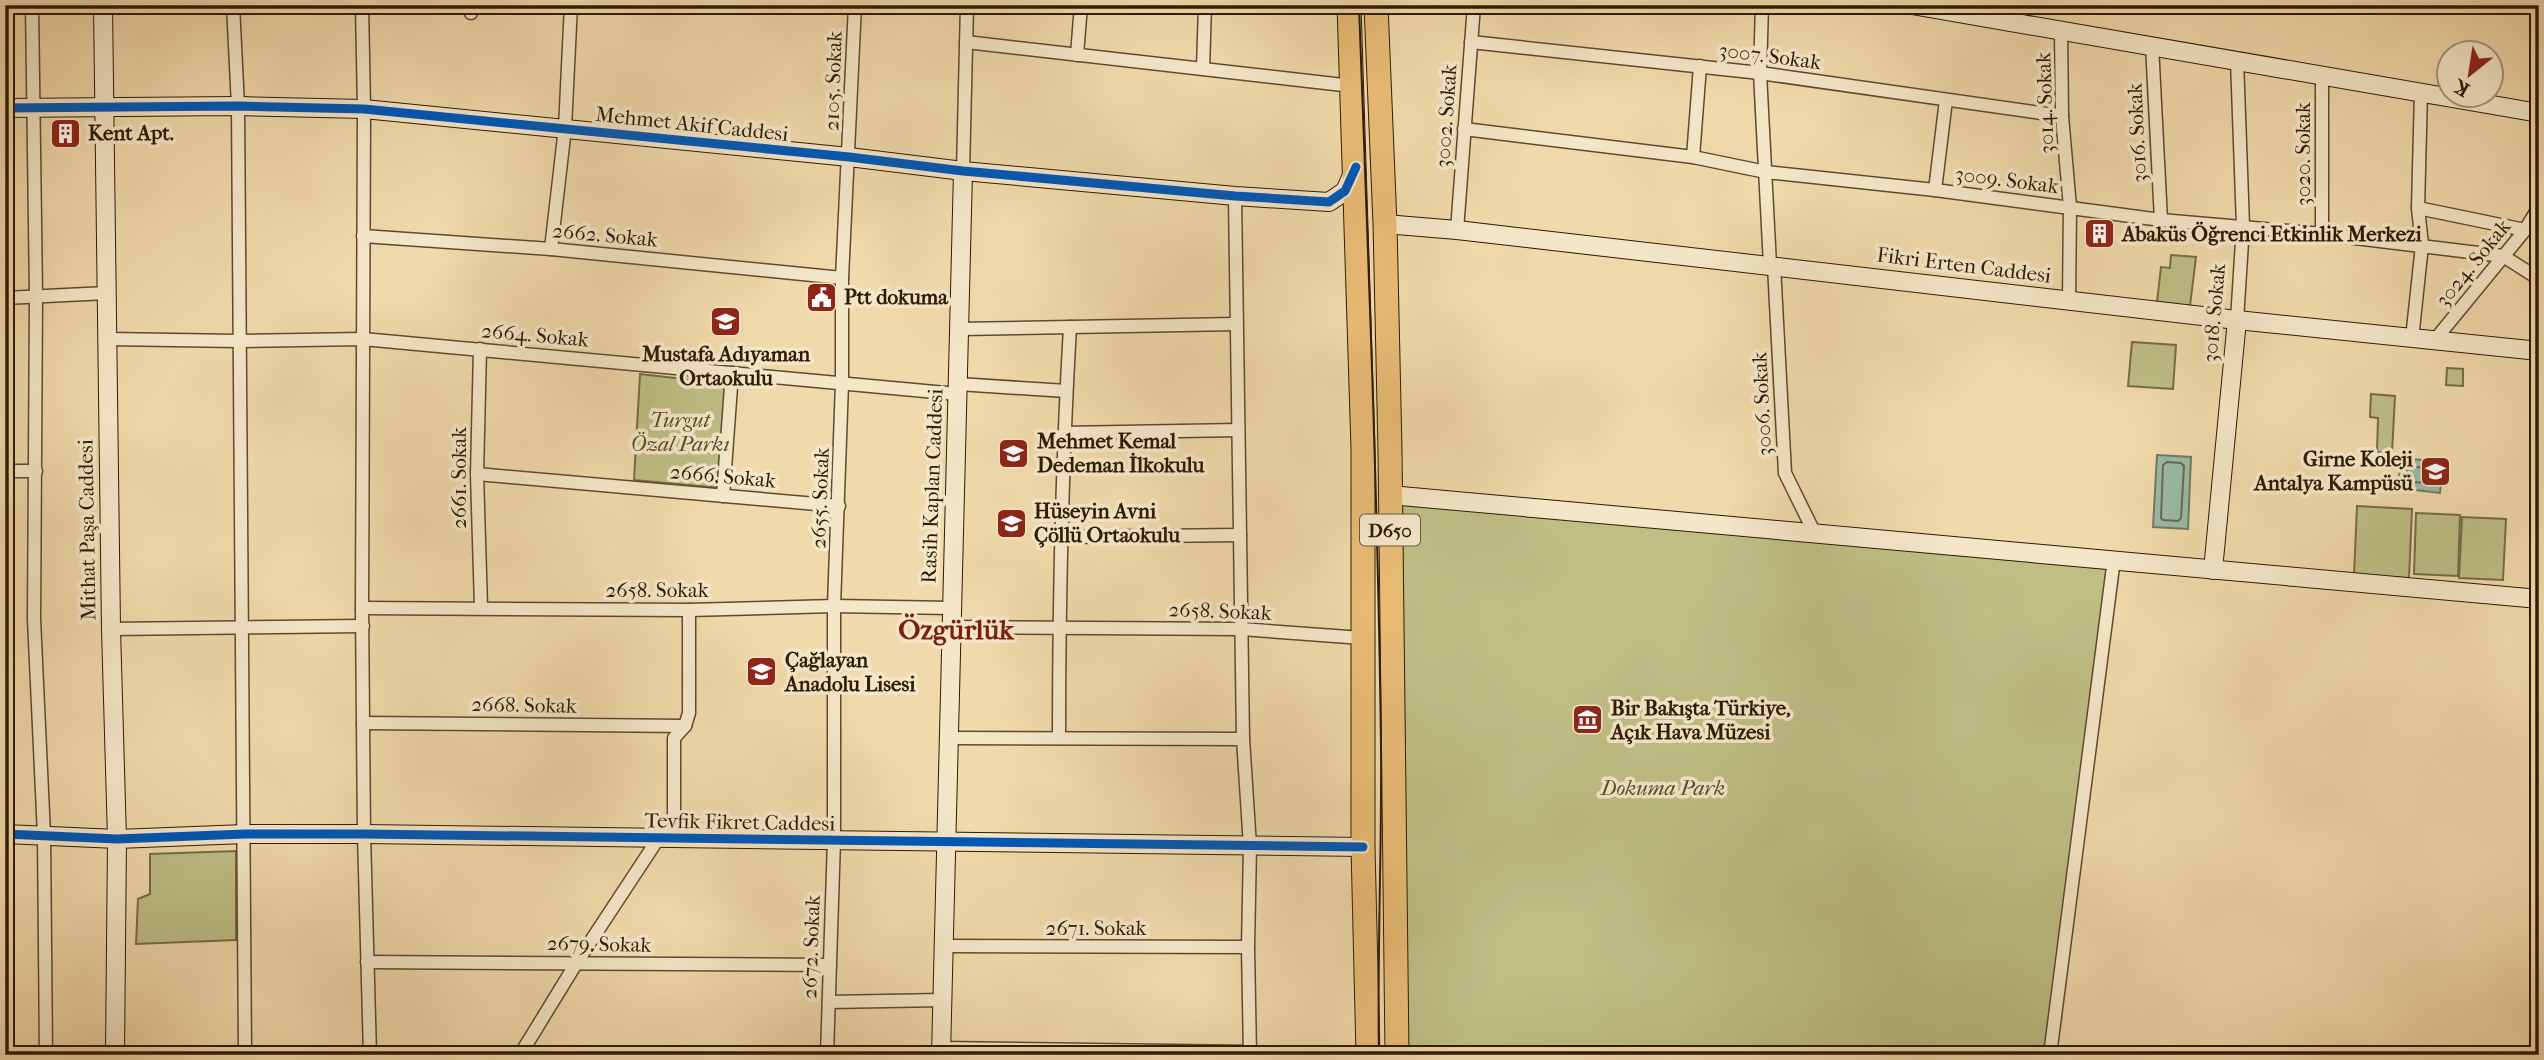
<svg xmlns="http://www.w3.org/2000/svg" width="2544" height="1060" viewBox="0 0 2544 1060" font-family="'IM FELL French Canon',serif">
  <rect width="100%" height="100%" fill="#f0d9aa"/>
  <filter id="stains"><feTurbulence type="fractalNoise" baseFrequency=".00286" numOctaves="4"/><feColorMatrix values="0 0 0 0 .2 0 0 0 0 .09 0 0 0 0 .02 0 0 0 .5 -.17"/></filter>
  <radialGradient id="worn" r=".72"><stop offset=".6" stop-color="#630" stop-opacity="0"/><stop offset="1" stop-color="#630" stop-opacity=".3"/></radialGradient>
  <g fill="#bebe85" stroke="#766c44" stroke-width="2">
    <path d="M2171 255 2196 257 2190 306 2157 302 2161 267 2170 268Z"/>
    <path d="M2132 342 2176 345 2173 389 2128 386Z"/>
    <path d="M2447 368 2463 369V386L2446 385Z"/>
    <path d="M640 374 728 384 720 488 634 480Z"/>
    <path d="M2371 394 2395 396 2392 453 2377 452 2378 418 2370 417Z"/>
    <path d="M1390 496 2114 559 2050 1055H1397Z"/>
    <path d="M2357 506 2412 509 2409 578 2354 575Z"/>
    <path d="M2416 513 2460 515 2458 576 2414 574Z"/>
    <path d="M2462 517 2506 519 2503 580 2459 578Z"/>
    <path d="M236 851V940L136 944 138 899 150 894V854Z"/>
  </g>
  <g fill="#9bbaa6" stroke="#6f7a65" stroke-width="2">
    <path d="M2157 455 2191 457 2188 529 2153 527Z"/>
    <path d="M2401 458 2443 462 2440 493 2398 488Z"/>
  </g>
  <g fill="none" stroke-linecap="round" stroke-linejoin="round">
    <g stroke="#646a54" stroke-width="2">
      <path d="M2167 462 2181 463 2184 466 2181 518 2178 521 2163 520 2161 518 2163 465Z"/>
      <path d="M2410 466 2433 469V483L2408 482 2407 469Z"/>
    </g>
    <defs>
      <g id="street">
        <path d="M32 5 36 296 34 619 44 835 46 1055"/>
        <path d="M233 5 238 106 245 1055"/>
        <path d="M362 5 364 109 362 608 364 834 370 1055"/>
        <path d="M1762 5 1760 73 1770 265"/>
        <path d="M471 13V5"/>
        <path d="M2061 30 2062 116 2070 207 2069 301"/>
        <path d="M966 42 1352 86"/>
        <path d="M1471 42 1760 73 2062 116"/>
        <path d="M2152 45 2161 220"/>
        <path d="M1077 55 1081 5"/>
        <path d="M2237 60 2243 226 2237 320"/>
        <path d="M1203 69 1205 5"/>
        <path d="M1464 129 1693 157 1766 172 1935 190 2161 220 2322 234 2503 256 2539 279"/>
        <path d="M1693 157 1700 66"/>
        <path d="M963 171 967 5"/>
        <path d="M1935 190 1946 100"/>
        <path d="M1235 196 1243 739 1250 846 1248 947 1250 1055"/>
        <path d="M2418 208 2525 230"/>
        <path d="M1457 230 1474 5"/>
        <path d="M2322 234V75"/>
        <path d="M363 236 551 249 842 278"/>
        <path d="M551 249 565 128 571 5"/>
        <path d="M1774 266 1785 473 1815 534"/>
        <path d="M5 298 107 293"/>
        <path d="M959 329 1236 324"/>
        <path d="M108 339 239 341 363 339 957 394"/>
        <path d="M2412 339 2422 245 2418 208 2421 92"/>
        <path d="M2434 341 2525 230 2539 207"/>
        <path d="M480 349 477 474 481 607"/>
        <path d="M958 384 1066 391"/>
        <path d="M1064 433 1238 430"/>
        <path d="M5 471H36"/>
        <path d="M477 474 839 506"/>
        <path d="M723 496 732 373"/>
        <path d="M1062 537 1240 535"/>
        <path d="M362 608 689 610 834 606 951 608"/>
        <path d="M952 627 1241 629 1362 638"/>
        <path d="M111 629 363 626"/>
        <path d="M363 723 685 726"/>
        <path d="M1059 737C1059 600 1062 464 1070 327"/>
        <path d="M949 738 1243 739"/>
        <path d="M674 839V738L685 726 689 713V610"/>
        <path d="M944 946 1248 947"/>
        <path d="M367 962 830 965"/>
        <path d="M829 1002 943 1000"/>
        <path d="M941 1048 1250 1052"/>
        <path d="M520 1055 577 962 658 839"/>
        <path d="M827 1055 834 840V606L842 383V278L855 5"/>
        <path d="M2050 1055 2114 559"/>
      </g>
      <g id="secondary">
        <path d="M103 5 111 629 117 839 115 1055"/>
        <path d="M1912 5 2539 113"/>
        <path d="M5 108 238 106 364 109 849 157 963 171 1235 196 1329 202 1345 191 1354 171"/>
        <path d="M1385 224 1457 230 2237 320 2539 351"/>
        <path d="M1390 495 2539 599"/>
        <path d="M2213 570 2237 320"/>
        <path d="M5 834 117 839 245 834H364L1363 847"/>
        <path d="M941 1055 963 171"/>
      </g>
      <g id="highway">
        <path d="M1349 5 1363 449V847L1368 1055"/>
        <path d="M1376 5 1385 224 1390 450 1397 1055"/>
      </g>
    </defs>
    <use href="#street" stroke="#5e4a2d" stroke-width="15"/>
    <use href="#secondary" stroke="#2d1b03" stroke-width="20"/>
    <use href="#highway" stroke="#2d1b03" stroke-width="25"/>
    <use href="#street" stroke="#f5e6c8" stroke-width="12"/>
    <use href="#secondary" stroke="#f5e6c8" stroke-width="18"/>
    <use href="#highway" stroke="#e8bc75" stroke-width="23"/>
    <path stroke="#2d1b03" stroke-width="2" d="M1359 5C1368 252 1378 500 1381 747 1382 850 1377 952 1379 1055"/>
    <defs>
      <g id="cycleway">
        <path d="M5 108 238 106 364 109 849 157 963 171 1235 196 1329 202 1345 191 1356 167"/>
        <path d="M5 834 117 839 245 834H364L1363 847"/>
      </g>
    </defs>
    <use href="#cycleway" stroke="#f5e6c8" stroke-width="13"/>
    <use href="#cycleway" stroke="#0057b8" stroke-width="9"/>
  </g>
  <defs>
    <symbol id="building-square" viewBox="-11 -11 22 22"><rect x="-9" y="-9" width="18" height="18" rx="4" fill="#8f2418" stroke="#f5e6c8"/><path d="M-4-6H4V6H1V3H-1V6H-4ZM-2.5-4.3h1.7v1.8h-1.7ZM.8-4.3h1.7v1.8H.8ZM-2.5-1h1.7V.8h-1.7ZM.8-1h1.7V.8H.8Z" fill="#fff"/></symbol>
    <symbol id="civic-square" viewBox="-11 -11 22 22"><rect x="-9" y="-9" width="18" height="18" rx="4" fill="#8f2418" stroke="#f5e6c8"/><path d="M-.6-6.5H3V-4.5H.6V-3L4-1V1h2V6H-6V1h2V-1L-.6-3ZM-1.2 2.5V6h2.4V2.5Z" fill="#fff"/></symbol>
    <symbol id="school-square" viewBox="-11 -11 22 22"><rect x="-9" y="-9" width="18" height="18" rx="4" fill="#8f2418" stroke="#f5e6c8"/><path d="M0-5L7-2L0 1L-7-2ZM-4 1L0 2.5L4 1V4Q0 6-4 4Z" fill="#fff"/></symbol>
    <symbol id="museum-square" viewBox="-11 -11 22 22"><rect x="-9" y="-9" width="18" height="18" rx="4" fill="#8f2418" stroke="#f5e6c8"/><path d="M0-6L6-3V-2H-6V-3ZM-5-1h2V3h-2ZM-1-1h2V3h-2ZM3-1h2V3H3ZM-6 4H6V6H-6Z" fill="#fff"/></symbol>
  </defs>
  <g fill-rule="evenodd">
    <use href="#building-square" x="48" y="116" width="35" height="35"/>
    <use href="#building-square" x="2082" y="216" width="35" height="35"/>
    <use href="#civic-square" x="804" y="280" width="35" height="35"/>
    <use href="#school-square" x="708" y="304" width="35" height="35"/>
    <use href="#school-square" x="996" y="436" width="35" height="35"/>
    <use href="#school-square" x="2418" y="454" width="35" height="35"/>
    <use href="#school-square" x="994" y="506" width="35" height="35"/>
    <use href="#school-square" x="744" y="654" width="35" height="35"/>
    <use href="#museum-square" x="1570" y="702" width="35" height="35"/>
  </g>
  <g text-anchor="middle" stroke-width="7" stroke-linejoin="round" paint-order="stroke">
    <rect fill="#f5e6c8" stroke="#69583e" stroke-width="2" x="1360" y="514.5" width="60" height="31" rx="5"/>
    <g font-size="19" font-weight="bold" fill="#2d1b03">
      <text x="1390" y="537">D650</text>
    </g>
    <g font-size="21" fill="#2d1b03" stroke="#f5e6c8">
      <text transform="translate(1770 56) rotate(7)" y="7">3007. Sokak</text>
      <text transform="translate(833 81) rotate(-88)" y="7">2105. Sokak</text>
      <text transform="translate(2045 103) rotate(-92)" y="7">3014. Sokak</text>
      <text transform="translate(1446 116) rotate(-86)" y="7">3002. Sokak</text>
      <text transform="translate(692 124) rotate(6)" y="7">Mehmet Akif Caddesi</text>
      <text transform="translate(2137 133) rotate(-93)" y="7">3016. Sokak</text>
      <text transform="translate(2303 154) rotate(-90)" y="7">3020. Sokak</text>
      <text transform="translate(2007 180) rotate(7)" y="7">3009. Sokak</text>
      <text transform="translate(605 235) rotate(5)" y="7">2662. Sokak</text>
      <text transform="translate(2473 263) rotate(-51)" y="7">3024. Sokak</text>
      <text transform="translate(1964 265) rotate(7)" y="7">Fikri Erten Caddesi</text>
      <text transform="translate(2214 313) rotate(-85)" y="7">3018. Sokak</text>
      <text transform="translate(535 335) rotate(5)" y="7">2664. Sokak</text>
      <text transform="translate(1762 404) rotate(-93)" y="7">3006. Sokak</text>
      <text transform="translate(723 476) rotate(5)" y="7">2666. Sokak</text>
      <text transform="translate(459 478) rotate(-90)" y="7">2661. Sokak</text>
      <text transform="translate(932 486) rotate(-88)" y="7">Rasih Kaplan Caddesi</text>
      <text transform="translate(820 498) rotate(-88)" y="7">2655. Sokak</text>
      <text transform="translate(87 530) rotate(-91)" y="7">Mithat Paşa Caddesi</text>
      <text x="657" y="597">2658. Sokak</text>
      <text transform="translate(1220 611) rotate(2)" y="7">2658. Sokak</text>
      <text transform="translate(524 705) rotate(1)" y="7">2668. Sokak</text>
      <text transform="translate(740 822) rotate(1)" y="7">Tevfik Fikret Caddesi</text>
      <text x="1096" y="935">2671. Sokak</text>
      <text transform="translate(599 944) rotate(1)" y="7">2679. Sokak</text>
      <text transform="translate(811 947) rotate(-88)" y="7">2672. Sokak</text>
    </g>
    <g font-size="21" font-weight="bold" fill="#2d1b03" stroke="#f5e6c8" text-anchor="start">
      <text x="88" y="140">Kent Apt.</text>
      <text x="2122" y="241">Abaküs Öğrenci Etkinlik Merkezi</text>
      <text x="844" y="304">Ptt dokuma</text>
      <text x="726" y="361" text-anchor="middle">Mustafa Adıyaman<tspan x="726" dy="24">Ortaokulu</tspan></text>
      <text x="1037" y="448">Mehmet Kemal<tspan x="1037" dy="24">Dedeman İlkokulu</tspan></text>
      <text x="2413" y="466" text-anchor="end">Girne Koleji<tspan x="2413" dy="24">Antalya Kampüsü</tspan></text>
      <text x="1034" y="518">Hüseyin Avni<tspan x="1034" dy="24">Çöllü Ortaokulu</tspan></text>
      <text x="785" y="667">Çağlayan<tspan x="785" dy="24">Anadolu Lisesi</tspan></text>
      <text x="1611" y="715">Bir Bakışta Türkiye,<tspan x="1611" dy="24">Açık Hava Müzesi</tspan></text>
    </g>
    <g font-size="21" font-style="italic" fill="#584c2a" stroke="#f5e6c8">
      <text x="680" y="427">Turgut<tspan x="680" dy="24">Özal Parkı</tspan></text>
      <text x="1663" y="795">Dokuma Park</text>
    </g>
    <g font-size="28" font-weight="bold" fill="#7a1f14" stroke="#f5e6c8">
      <text x="956" y="639">Özgürlük</text>
    </g>
  </g>
  <rect width="2544" height="1060" fill="none" stroke="#f0d9aa" stroke-width="28"/>
  <rect x="7" y="7" width="2530" height="1046" fill="none" stroke="#2d1b03" stroke-width="3.5"/>
  <rect x="14" y="14" width="2516" height="1032" fill="none" stroke="#2d1b03" stroke-width="2"/>
  <g transform="translate(2470 74) rotate(210)"><circle r="33" fill="#f5e6c8" stroke="#a59579" stroke-width="2"/>
  <path d="M0-5L12 26L0 18L-12 26Z" fill="#8f2418"/>
  <text y="-10" font-size="19" font-weight="bold" text-anchor="middle" fill="#2d1b03">K</text>
  </g>
  <rect width="100%" height="100%" filter="url(#stains)"/>
  <rect width="100%" height="100%" fill="url(#worn)"/>
</svg>
